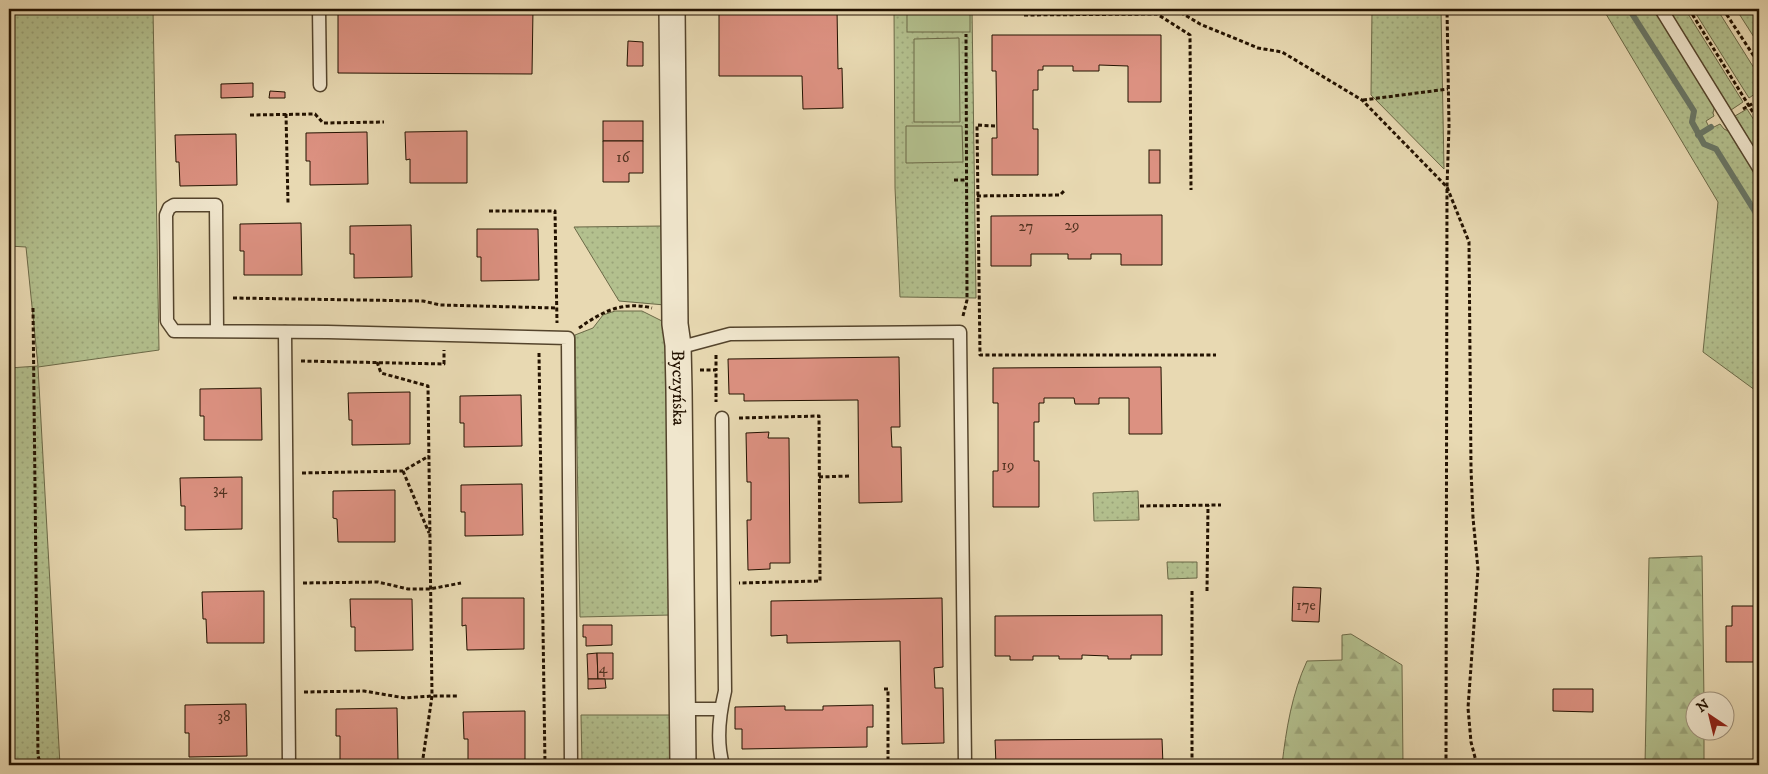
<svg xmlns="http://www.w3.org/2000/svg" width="1768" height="774" viewBox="0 0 1768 774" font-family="'IM FELL DW Pica',serif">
  <defs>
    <pattern id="green-dots" width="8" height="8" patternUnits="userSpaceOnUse" patternTransform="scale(1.25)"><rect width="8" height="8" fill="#b3c08e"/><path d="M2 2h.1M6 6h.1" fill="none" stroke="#9aa479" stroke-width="1.8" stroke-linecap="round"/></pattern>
    <pattern id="forest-firs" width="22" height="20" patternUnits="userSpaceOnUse" patternTransform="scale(1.25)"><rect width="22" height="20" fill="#b3c08e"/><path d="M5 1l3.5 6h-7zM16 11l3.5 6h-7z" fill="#9aa479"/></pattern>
  </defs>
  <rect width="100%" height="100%" fill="#e8d9b2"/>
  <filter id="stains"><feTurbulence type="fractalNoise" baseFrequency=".004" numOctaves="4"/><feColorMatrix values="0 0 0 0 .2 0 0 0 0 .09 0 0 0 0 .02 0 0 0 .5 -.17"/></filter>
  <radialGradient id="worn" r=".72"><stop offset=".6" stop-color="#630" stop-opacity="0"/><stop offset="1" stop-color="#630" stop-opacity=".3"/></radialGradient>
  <g fill="url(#green-dots)" stroke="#6b6947">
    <path d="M9 9H153L159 350 38 367 60 765H9V368L38 366 26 247 9 246Z"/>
    <path d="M894 9H972L976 298 900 297 895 188Z"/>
    <path d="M1372 9H1441L1444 169 1371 95Z"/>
    <path d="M1603 9H1654L1715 105 1713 113 1714 116 1706 121 1710 129 1720 124 1724 129 1732 133 1759 177V393L1703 352 1718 202Z"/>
    <path d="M1668 9H1685L1743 102 1731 110Z"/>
    <path d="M1693 9H1717L1759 76V91L1749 98Z"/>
    <path d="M1736 9H1759V45Z"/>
    <path d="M1747 109 1759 128V156L1735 116Z"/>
    <path d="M664 226 665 305 619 301 574 227Z"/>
    <path d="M615 311H642L666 323 671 615 580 617 575 335 593 328 603 315Z"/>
    <path d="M1138 491 1139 520 1094 521 1093 493Z"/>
    <path d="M1167 562H1197V578L1168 579Z"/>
    <path d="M581 715H672L673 765H582Z"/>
  </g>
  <g fill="url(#forest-firs)" stroke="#6b6947">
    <path d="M1702 556 1704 701 1696 702V732H1704V765H1645L1649 558Z"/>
    <path d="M1351 634 1402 665 1403 765H1282C1286 730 1292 693 1307 661L1342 660V635Z"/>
  </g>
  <g fill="#b3c08e" stroke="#6b6947">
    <rect x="907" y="9" width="63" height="23"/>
    <path d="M959 38 960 122H914V39Z"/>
    <path d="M906 126H962L963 162 906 163Z"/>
  </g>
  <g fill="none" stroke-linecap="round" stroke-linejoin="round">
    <g stroke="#697767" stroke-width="6">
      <path d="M1629 9 1694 111 1692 122 1704 144 1716 149 1759 218"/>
      <path d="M1698 135 1711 127"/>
    </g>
  </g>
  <g fill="#dc9181" stroke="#231200">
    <path d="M338 9H533L532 74 338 73Z"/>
    <path d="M719 9H837L838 69 842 68 843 108 803 109 802 76H719Z"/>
    <path d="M992 35H1161V102H1128V66L1099 65V71H1073V66H1043V70H1038V90H1033V129H1038V175H992V138H997L996 71H992Z"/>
    <path d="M628 41 643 42V66H627Z"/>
    <path d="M253 83V97L221 98V84Z"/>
    <path d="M270 91 285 92V98H269Z"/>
    <rect x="603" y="121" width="40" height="20"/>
    <path d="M467 131V183H410V159L406 160 405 132Z"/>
    <path d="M367 132 368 184 310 185V161H306V133Z"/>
    <path d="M236 134 237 185 180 186 179 162H176L175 135Z"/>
    <path d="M603 141H643V173H629V182H603Z"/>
    <rect x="1149" y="150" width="11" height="33"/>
    <path d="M1162 215V265H1121V254H1091V259H1068V254H1031V266H991V216Z"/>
    <path d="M301 223 302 275H244V251H240V224Z"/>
    <path d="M411 225 412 277 354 278V254H350V226Z"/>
    <path d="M477 229H538L539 280 481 281V257H477Z"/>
    <rect x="9" y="324" width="4" height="21"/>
    <path d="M899 357 900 427H891L892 447H901L902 502 859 503 858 400 744 401V394H729L728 359Z"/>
    <path d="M1161 367 1162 434H1129V398H1099V404H1075L1074 398H1044V403H1039V422H1034V461H1039V507H993V471H998V403H993V368Z"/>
    <path d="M261 388 262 440H204V416H200V389Z"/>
    <path d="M410 392V444L352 445V420H349L348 393Z"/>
    <path d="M521 395 522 446 464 447V423H460V396Z"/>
    <path d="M769 432 768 438H789L790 563H770V569L748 570 747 520H751V482H747L746 433Z"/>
    <path d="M242 477V529L185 530V506H181L180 478Z"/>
    <path d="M522 484 523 535 465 536V512H461V485Z"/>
    <path d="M395 490V542H338L337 519 333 518V491Z"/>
    <path d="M1293 587 1321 588 1319 622 1292 621Z"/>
    <path d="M264 591V643H207L206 619H203L202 592Z"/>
    <path d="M462 598H524V649L467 650 466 625 462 626Z"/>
    <path d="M942 598 943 667 934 668 935 688H943L944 743 902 744 900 641 787 643V635L771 636V601Z"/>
    <path d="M350 599H412L413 650 355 651V627H351Z"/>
    <path d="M1732 606H1759V662H1726V626H1732Z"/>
    <path d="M1162 615V655H1131V659H1108V656L1082 655V659H1059V656H1033V660H1010V656H995V616Z"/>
    <path d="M583 625H612V645L586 646V637H583Z"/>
    <path d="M597 653 598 679H588L587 654Z"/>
    <path d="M597 653H613V679H598Z"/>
    <path d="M588 679H605L606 688 588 689Z"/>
    <path d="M1553 689H1593V712L1553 711Z"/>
    <path d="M246 704 247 756 189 757V733H185V705Z"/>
    <path d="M873 705V727H867V747L742 749V729H735V707L785 706V710H823V706Z"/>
    <path d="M397 708 398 760 340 761V736H336V709Z"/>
    <path d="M525 711V763H468V739H464L463 712Z"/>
    <path d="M1162 739 1163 765H996L995 740Z"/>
  </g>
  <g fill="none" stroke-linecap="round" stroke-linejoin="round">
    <defs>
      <g id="lane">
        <path d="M319 9 320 85"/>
        <path d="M1661 9 1759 168"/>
        <path d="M217 331 216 205H174L169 208 166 215 167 321 174 331 328 332 568 338 571 765"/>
        <path d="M285 332 289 765"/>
        <path d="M678 345H689L730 334 960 332 965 765"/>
        <path d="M722 418 725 691C719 716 716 741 723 765"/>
        <path d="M683 709H721"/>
      </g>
      <g id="street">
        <path id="s1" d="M672 9 675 324 678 345 679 390 683 765"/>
      </g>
    </defs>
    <use href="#lane" stroke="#54442c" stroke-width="15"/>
    <use href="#street" stroke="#54442c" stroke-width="28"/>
    <g stroke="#231200" stroke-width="3" stroke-dasharray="4 2.5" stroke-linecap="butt">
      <path d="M1175 9 1200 24 1258 48 1282 52 1362 100 1447 187 1469 242 1471 469 1473 518 1478 569 1468 708 1471 742 1477 765"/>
      <path d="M1689 9 1759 122"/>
      <path d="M1723 9 1759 64"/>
      <path d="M1024 15 1157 14 1190 35 1191 190"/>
      <path d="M1363 100 1448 89"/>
      <path d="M1743 109 1759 100"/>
      <path d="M286 114 288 203"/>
      <path d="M250 115 315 114 323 123 384 122"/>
      <path d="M995 126 977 125 980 355H1216"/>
      <path d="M954 180H966"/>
      <path d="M977 196 1060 195 1064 191"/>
      <path d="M489 211H555L557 323"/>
      <path d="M233 298 423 301 440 305 556 308"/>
      <path d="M33 308 38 756 41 765"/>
      <path d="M963 316 967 300 966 34"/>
      <path d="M579 328C603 311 623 301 652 308"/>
      <path d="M539 353 545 765"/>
      <path d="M716 355V370"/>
      <path d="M301 361 444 364V350"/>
      <path d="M377 362 381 373 428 386 432 696 422 765"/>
      <path d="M700 370H716V402"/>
      <path d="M739 418 819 416 820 576V581L739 583"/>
      <path d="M403 471 429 533"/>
      <path d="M302 473 403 471 429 456"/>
      <path d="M819 477 850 476"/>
      <path d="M1140 506 1221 505"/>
      <path d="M303 583 378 582 408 589H430L461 583"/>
      <path d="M1192 591V765"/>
      <path d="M1207 591 1208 505"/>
      <path d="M884 689H888V765"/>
      <path d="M304 692 364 691 405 698 432 696H458"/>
      <path d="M1446 765 1447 187 1449 126 1447 9"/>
    </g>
    <use href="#lane" stroke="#f0e6cd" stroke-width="12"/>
    <use href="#street" stroke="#f0e6cd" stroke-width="25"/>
  </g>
  <g text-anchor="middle" stroke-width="4" stroke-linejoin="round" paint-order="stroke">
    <g font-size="15" fill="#513220">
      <text x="623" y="162">16</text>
      <text x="1072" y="230">29</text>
      <text x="1026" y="231">27</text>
      <text x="1008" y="470">19</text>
      <text x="220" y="494">34</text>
      <text x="1306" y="610">17e</text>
      <text x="603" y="673">4</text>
      <text x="224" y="721">38</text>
    </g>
    <g font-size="18" fill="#231200" stroke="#f0e6cd">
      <text dy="6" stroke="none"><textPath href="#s1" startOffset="379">Byczyńska</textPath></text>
    </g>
  </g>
  <rect width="1768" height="774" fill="none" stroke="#e8d9b2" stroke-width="30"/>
  <rect x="10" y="10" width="1748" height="754" fill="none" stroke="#231200" stroke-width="2.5"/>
  <rect x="15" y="15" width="1738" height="744" fill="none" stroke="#231200"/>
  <g transform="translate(1710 716) rotate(325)"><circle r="24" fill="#f0e6cd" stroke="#9e917b"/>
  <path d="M0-4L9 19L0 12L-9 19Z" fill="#8f2418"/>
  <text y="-8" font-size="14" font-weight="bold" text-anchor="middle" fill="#231200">N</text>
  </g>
  <rect width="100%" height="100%" filter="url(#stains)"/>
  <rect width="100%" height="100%" fill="url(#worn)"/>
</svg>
